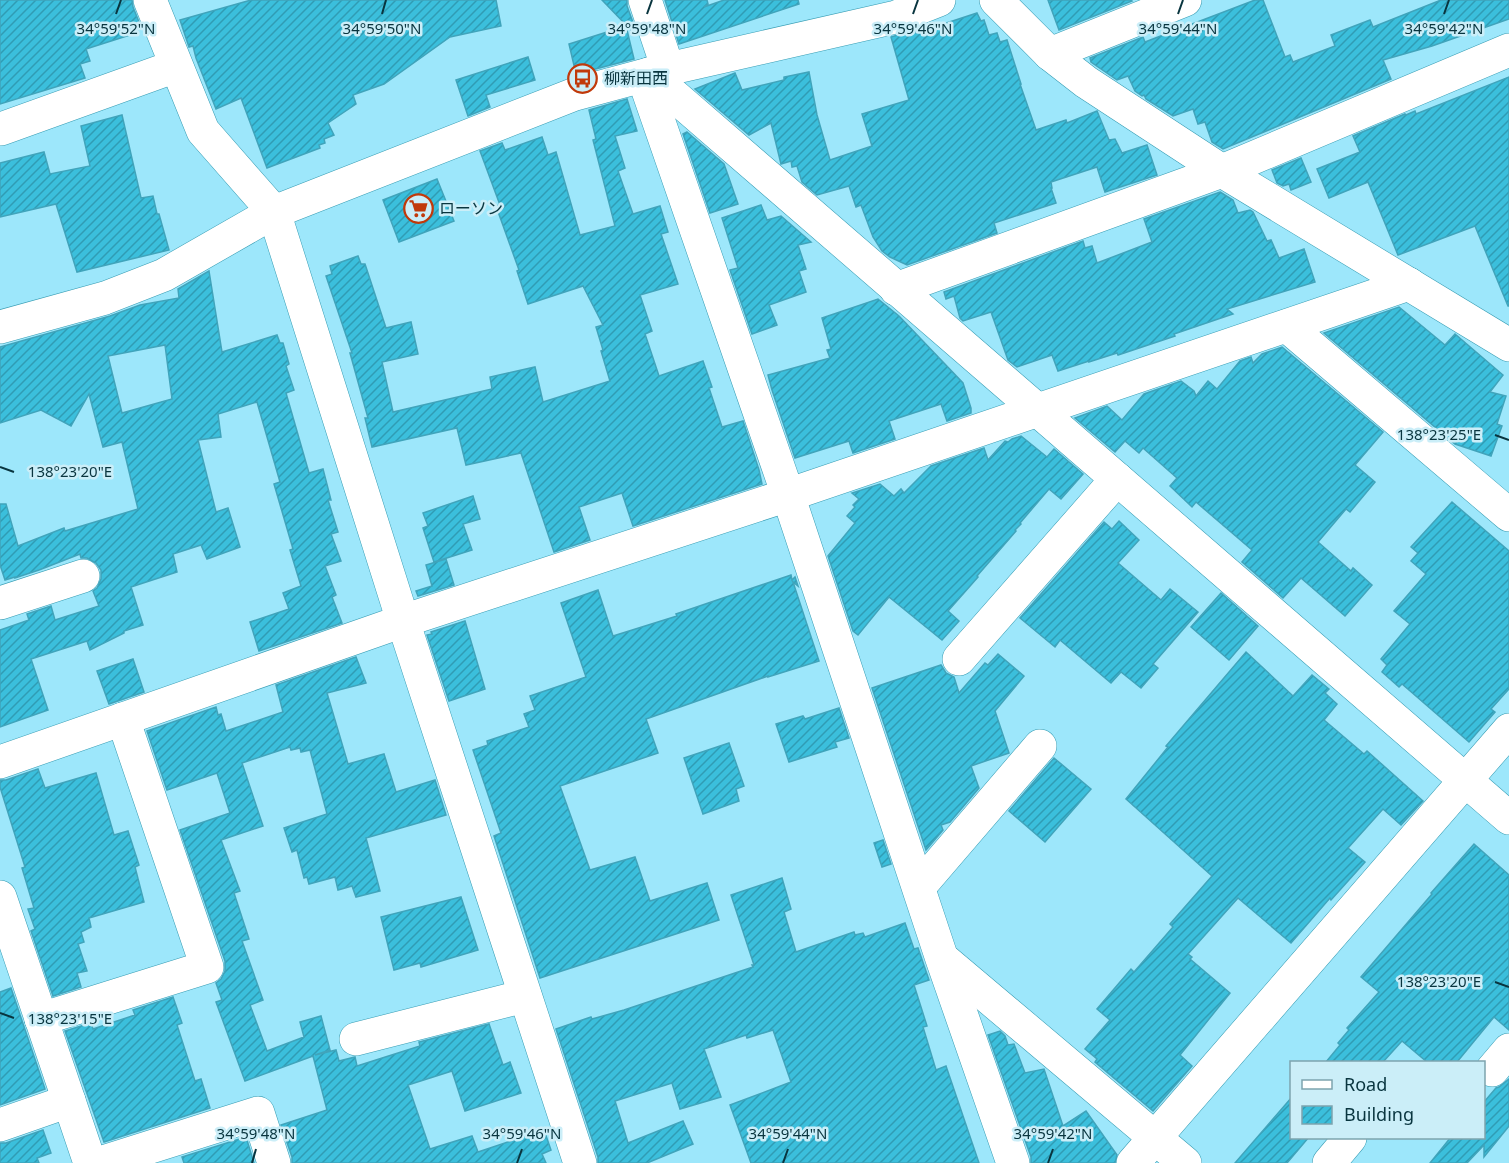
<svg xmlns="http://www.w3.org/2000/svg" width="1509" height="1163" viewBox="0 0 1509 1163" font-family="'Noto Sans','Noto Sans JP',sans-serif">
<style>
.building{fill:url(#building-hatch);stroke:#40a4bb;stroke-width:1.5;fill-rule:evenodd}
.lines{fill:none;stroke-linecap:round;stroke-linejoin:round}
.minor-casing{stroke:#369cb3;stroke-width:34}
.tertiary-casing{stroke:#369cb3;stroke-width:34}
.minor{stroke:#fff;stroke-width:33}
.tertiary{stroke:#fff;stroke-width:33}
.ticks{fill:none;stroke:#09353f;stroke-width:2}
.labels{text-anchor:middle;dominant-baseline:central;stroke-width:5;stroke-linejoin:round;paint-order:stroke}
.poi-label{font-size:16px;fill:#09353f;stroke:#cbeef8;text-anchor:start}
.ticks-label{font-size:15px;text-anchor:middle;fill:#09353f;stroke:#cbeef8;stroke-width:5;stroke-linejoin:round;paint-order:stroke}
</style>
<defs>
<pattern id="building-hatch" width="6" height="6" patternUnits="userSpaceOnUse" patternTransform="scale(1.5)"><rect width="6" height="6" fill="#3bbfdc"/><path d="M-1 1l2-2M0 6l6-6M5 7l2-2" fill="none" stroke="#309cb4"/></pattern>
</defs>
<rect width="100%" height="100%" fill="#9de7fb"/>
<g class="building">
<path d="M0 0H132L133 7 139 22 134 24 136 29 129 31 130 35 86 49 90 61 80 64 85 78 0 104Z"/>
<path d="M251 0H496L501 26 450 37 384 84 353 95 356 104 328 123 334 135 324 139 325 143 319 145 320 148 267 168 241 98 216 109 196 58 193 46 189 47 180 20Z"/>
<path d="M602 0H627V6L635 28 631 30Z"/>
<path d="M665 0H707L708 4 704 7 724 0H798L799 4 679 44Z"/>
<path d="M1048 0H1131L1132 1 1059 30Z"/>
<path d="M1255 0H1263L1285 57 1290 55 1293 62 1335 46 1331 35 1370 20 1373 27 1441 0H1509V19L1432 46 1383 60 1391 79 1223 149 1212 142 1205 122 1198 124 1193 109 1173 116 1146 99 1144 95 1142 96 1135 91 1128 76 1117 80 1091 62 1090 58 1143 37 1145 42Z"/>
<path d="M977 13 981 21 984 20 989 35 997 33 1000 42 1007 40 1021 84H1020L1036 130 1066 120 1067 123 1097 111 1109 140 1115 139 1122 153 1147 145 1157 175 1105 192 1097 167 1051 182 1052 188H1051L1056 203 994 223 997 233 907 265 890 257 882 251 873 237 861 205 856 207 849 186 817 195 802 182 797 166 792 167 791 161 781 164 771 123 749 135 695 89 735 73 742 90 784 80V77L809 72 817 115 830 160 872 146 862 114 909 100 891 37 915 30 916 33Z"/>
<path d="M626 26 634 59 576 74 569 44Z"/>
<path d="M528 57 535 80 486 95 490 107 468 116 456 80Z"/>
<path d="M1509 77V306H1508L1475 226 1398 255 1368 182 1329 198 1317 169 1360 152 1353 136 1405 114 1406 115 1415 111 1416 114Z"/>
<path d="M627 99 637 131 615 136 625 168 618 171 633 214 660 206 668 232 661 234 678 284 640 295 652 331 645 334 659 376 703 361 712 387 709 388 722 427 743 421 759 470 762 484 633 526 622 493 579 507 590 540 554 552 521 453 466 465 457 428 372 447 365 418H368L350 353H352L326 276 332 274 330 266 358 256 361 264H365L386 328 411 322 418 354 382 362 393 412 492 389 490 377 535 367 543 402 610 381 601 351 603 350 596 327 603 325 583 286 528 304 517 271 519 270 496 206 500 205 480 151 502 143 505 150 542 137 548 155 556 152 580 235 615 226 593 140 596 139 589 110Z"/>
<path d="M122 115 141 198 153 196 157 214H159L169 250 77 272 56 204 0 217V163L44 152 50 174 90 166 81 126Z"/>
<path d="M687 132 724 164 738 204 710 213 683 134Z"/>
<path d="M1301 158 1311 182 1291 190 1289 184 1283 186 1277 183 1272 170Z"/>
<path d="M437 179 454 221 399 242 383 200Z"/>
<path d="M1220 192 1233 200 1238 213 1250 210 1253 212 1267 241 1271 240 1279 258 1304 249 1315 282 1227 309 1233 314 1174 334 1175 336 1118 355 1117 353 1089 362V361L1058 371 1052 355 1017 367 1008 360 991 312 963 321 960 318 954 296 946 299 944 292 1083 241 1085 248 1092 246 1097 263 1152 242 1144 219Z"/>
<path d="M761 205 767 220 781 216 811 242 798 245 806 269 799 271 806 292 769 305 777 325 752 334 730 270 738 268 722 218Z"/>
<path d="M209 271 222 352 277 335 280 343H283L289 364 286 366 294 390 286 393 309 473 323 469 331 500H328L338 532 331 534 341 561 325 566 336 595 332 597 342 623 259 651 250 622 289 609 283 593 301 586 290 550 293 549 274 484 280 482 257 402 218 414 221 437 198 440 216 512 228 508 240 547 207 559 201 545 173 554 177 572 131 587 143 625 124 631V633L90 650 87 641 31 659 48 710 0 727V630L29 620 27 614 51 606 55 620 99 606 93 591 97 588 101 579V570L96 563 87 558H81L80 554 39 570 15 578V577L5 580 0 565V504H6L18 546 64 528 65 531 138 509 122 442 103 447 89 394 71 426 41 410 0 423V347L110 316 140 305 179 298 178 289ZM165 345 172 399 122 413 108 356Z"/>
<path d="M878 299 899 316 963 383 971 408V413L947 421 941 404 889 421 895 439 853 453 849 441 795 458 772 390 768 375 830 358 827 350 831 349 822 318Z"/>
<path d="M1399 307 1445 345 1455 334 1503 375 1490 392 1506 396 1497 424 1502 426 1491 456 1455 444 1324 333Z"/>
<path d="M1282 347 1383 432 1355 465 1375 482 1350 512 1346 509 1318 542 1351 571 1353 568 1372 585 1345 616 1301 578 1283 598 1242 562 1252 550 1196 502 1192 507 1170 486 1177 478 1143 448 1139 453 1125 441 1115 452 1075 418 1107 406 1122 420 1144 394 1181 381 1194 391 1196 396 1208 381 1217 389 1240 361 1251 357 1253 363 1262 354Z"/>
<path d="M1021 436 1047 457 1054 449 1083 474 1061 499 1049 489 1020 523 1021 524 1015 530 1016 531 977 576 978 577 948 611 959 621 942 640 889 597 858 635 853 631 828 556 855 523 847 516 855 507 853 505 859 499 852 493 880 484 894 496 901 489 904 493 931 466 984 448 988 460 1005 441 1008 442 1012 439Z"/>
<path d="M473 496 480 519 463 524 472 550 434 562 423 528 428 526 423 513Z"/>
<path d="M1452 502 1509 551V689L1491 709 1495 712 1469 742 1402 684 1399 687 1382 672 1387 665 1381 659 1410 624 1394 611 1426 574 1411 561 1418 553 1411 547Z"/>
<path d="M1119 521 1139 540 1118 563 1161 600 1170 589 1198 612 1153 664 1158 668 1141 688 1121 672 1111 683 1060 640 1055 647 1020 618 1104 522 1112 529Z"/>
<path d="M446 559 454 585 418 596 416 591 432 586 426 565Z"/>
<path d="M791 575 792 580 795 577 798 586 793 582 819 661 768 677V676L646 719 658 753 560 786 590 870 635 857 650 901 707 883 719 920 540 978 494 836 501 833 473 750 488 745 487 741 529 727 524 714 535 710 530 696 586 677 561 603 598 590 613 636 677 616 676 614Z"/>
<path d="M1221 593 1258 626 1229 660 1191 627Z"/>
<path d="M465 621 485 689 449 701 427 635 432 634 431 632Z"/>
<path d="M1246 652 1293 696 1312 675 1329 689 1325 693 1337 704 1324 720 1364 754 1367 751 1423 801 1401 825 1383 809 1348 848 1365 862 1331 900 1330 898 1291 943 1238 898 1188 954 1192 957 1190 959 1230 993 1180 1055 1192 1066 1153 1111 1095 1062 1097 1059 1085 1049 1110 1020 1097 1009 1131 969 1134 972 1173 927 1170 924 1212 876 1126 799 1168 747 1166 746Z"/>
<path d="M998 654 1024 676 995 711 1009 753 971 766 979 788 950 822 941 825 943 830 926 850 872 688 941 665 946 673 954 677 959 693 985 663 988 665Z"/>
<path d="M356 657 366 683 327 693 348 764 384 754 396 792 435 780 446 815 366 838 380 891 356 897 352 886 338 890 335 877 309 884 307 877 304 878 297 850 292 852 284 828 327 814 310 750 301 752 300 748 291 750 290 747 242 763 263 826 221 840 240 891 234 893 249 939 242 941 263 1000 250 1005 267 1051 304 1037 300 1022 321 1016 330 1050 315 1055 336 1050 339 1061 355 1057 357 1066 420 1046 419 1042 489 1024 503 1065 510 1062 521 1093 465 1111 452 1071 408 1085 430 1149 472 1136 478 1152 544 1130 551 1150 542 1154 546 1163H292V1157L281 1125 327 1110 313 1056 245 1081 216 1002 222 1000 216 983 221 979 225 971V961L180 830 230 813 217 773 167 790 147 731 216 707 218 715 221 714 226 731 283 712 276 685Z"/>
<path d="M133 659 144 692 109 704 97 671Z"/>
<path d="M839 708 849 738 835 742 837 747 789 762 776 724 803 716 805 719Z"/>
<path d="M729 743 744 786 736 789 739 801 703 814 684 758Z"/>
<path d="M1054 758 1091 789 1045 842 1009 811Z"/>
<path d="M38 769 45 788 96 773 114 835 128 831 139 865 135 867 144 902 89 918 91 927 81 932 84 942 78 944 87 971 77 973 81 987 53 996 31 931 35 929 28 909 34 908 22 868 25 867 0 787V780H6Z"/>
<path d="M883 840 891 864 882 867 874 843Z"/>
<path d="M1474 844 1509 875V1030L1494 1017 1457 1062H1427L1402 1041 1383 1062H1326L1340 1045 1338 1043 1349 1030 1347 1028 1379 992 1361 977 1432 894 1431 893Z"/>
<path d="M782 878 791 909 784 912 796 952 854 932 855 935 863 933 865 937 905 923 914 949 918 948 929 980 914 985 927 1026 923 1027 936 1070 946 1066 979 1163H751L730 1105 791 1082 773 1030 747 1038 746 1035 704 1049 721 1097 680 1109 672 1083 615 1101 628 1143 683 1121 693 1144 647 1163H598V1157L556 1029 591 1017 592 1019 624 1010 753 967 752 965H754L731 895Z"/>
<path d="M461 897 478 950 421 967 420 963 394 970 381 917Z"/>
<path d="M11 988 45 1089 0 1105V992Z"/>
<path d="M173 997 182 1023 177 1025 195 1081 201 1079 210 1108 104 1142 65 1031 91 1023 93 1029 135 1015 133 1010Z"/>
<path d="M1000 1031 1005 1036 1008 1045 1014 1044 1025 1073 1044 1069 1063 1126 1086 1111 1117 1155 1115 1163H1031V1157L988 1035Z"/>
<path d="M1509 1079V1126L1484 1157V1145L1467 1163H1430L1451 1137H1484V1102L1496 1088 1499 1087Z"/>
<path d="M1292 1097V1137H1309L1287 1163H1235Z"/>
<path d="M43 1130 51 1153 37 1158 39 1163H0V1143H6Z"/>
<path d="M246 1137 254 1163H184L182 1157Z"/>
</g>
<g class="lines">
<defs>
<g id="minor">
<path d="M645 0 668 69"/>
<path d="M996 0 1050 54 1086 82 1222 171 1509 345"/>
<path d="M1050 54 1185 0"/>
<path d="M649 74 1509 818"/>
<path d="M643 76 788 495 942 959 1013 1163"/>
<path d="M1 129 176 66"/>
<path d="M896 289 1222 171 1509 50"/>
<path d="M1287 326 1509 515"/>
<path d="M0 327 105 298 164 275 274 212 575 94 668 69 896 17 939 0"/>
<path d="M0 603 83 576"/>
<path d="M959 659 1117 479"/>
<path d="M0 762 403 621 788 495 1409 284"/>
<path d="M919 887 1040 746"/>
<path d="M0 897 90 1163"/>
<path d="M943 959 1185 1163"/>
<path d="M41 1019 207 967 123 719"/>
<path d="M356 1039 525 996"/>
<path d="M1492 1070 1509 1050"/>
<path d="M0 1125 69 1101"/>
<path d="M100 1163 258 1113 274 1163"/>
<path d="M1133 1163 1509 730"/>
<path d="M1329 1163 1350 1138"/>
</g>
<path id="tertiary" d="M150 0 203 131 274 212 403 621 580 1163"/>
</defs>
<use href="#minor" class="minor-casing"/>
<use href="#tertiary" class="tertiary-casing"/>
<use href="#minor" class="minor"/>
<use href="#tertiary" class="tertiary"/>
</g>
<path class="ticks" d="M116 14 121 0M382 14 386 0M647 14 652 0M913 14 918 0M1178 14 1183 0M1444 14 1449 0M1495 435 1509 440M0 467 14 472M1495 982 1509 987M0 1013 14 1018M252 1163 256 1149M517 1163 522 1149M783 1163 788 1149M1048 1163 1053 1149"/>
<defs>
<symbol id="bus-ring" viewBox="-11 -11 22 22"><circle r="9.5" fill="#cbeef8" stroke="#c1390a" stroke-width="1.5"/><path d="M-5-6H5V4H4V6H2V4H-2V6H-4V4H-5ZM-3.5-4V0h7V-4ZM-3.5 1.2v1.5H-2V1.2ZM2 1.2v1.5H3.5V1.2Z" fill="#c1390a"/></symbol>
<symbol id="supermarket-ring" viewBox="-11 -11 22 22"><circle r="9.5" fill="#cbeef8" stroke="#c1390a" stroke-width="1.5"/><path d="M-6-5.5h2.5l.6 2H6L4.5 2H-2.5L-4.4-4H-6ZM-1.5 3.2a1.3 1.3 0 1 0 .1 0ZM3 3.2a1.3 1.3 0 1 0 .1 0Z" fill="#c1390a"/></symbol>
</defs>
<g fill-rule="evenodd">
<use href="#bus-ring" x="566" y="62" width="33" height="33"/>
<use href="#supermarket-ring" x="402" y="192" width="33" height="33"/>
</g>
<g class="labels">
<g class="poi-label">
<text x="604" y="78">柳新田西</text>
<text x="439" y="208">ローソン</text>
</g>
</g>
<g class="ticks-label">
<text x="116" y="34">34°59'52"N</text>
<text x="382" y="34">34°59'50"N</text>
<text x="647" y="34">34°59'48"N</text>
<text x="913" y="34">34°59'46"N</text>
<text x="1178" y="34">34°59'44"N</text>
<text x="1444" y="34">34°59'42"N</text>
<text x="1439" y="440">138°23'25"E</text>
<text x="70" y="477">138°23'20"E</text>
<text x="1439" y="987">138°23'20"E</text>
<text x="70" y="1024">138°23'15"E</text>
<text x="256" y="1139">34°59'48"N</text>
<text x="522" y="1139">34°59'46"N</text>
<text x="788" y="1139">34°59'44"N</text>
<text x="1053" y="1139">34°59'42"N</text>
</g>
<rect x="1290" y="1061" width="195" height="78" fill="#cbeef8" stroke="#7da4ae" stroke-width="1.5"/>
<rect x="1302" y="1080" width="30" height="9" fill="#ffffff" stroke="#7da4ae" stroke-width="1.5"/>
<text x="1344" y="1091" font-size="18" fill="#09353f">Road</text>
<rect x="1302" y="1106" width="30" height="18" fill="url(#building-hatch)" stroke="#7da4ae" stroke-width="1.5"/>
<text x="1344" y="1121" font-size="18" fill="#09353f">Building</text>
</svg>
